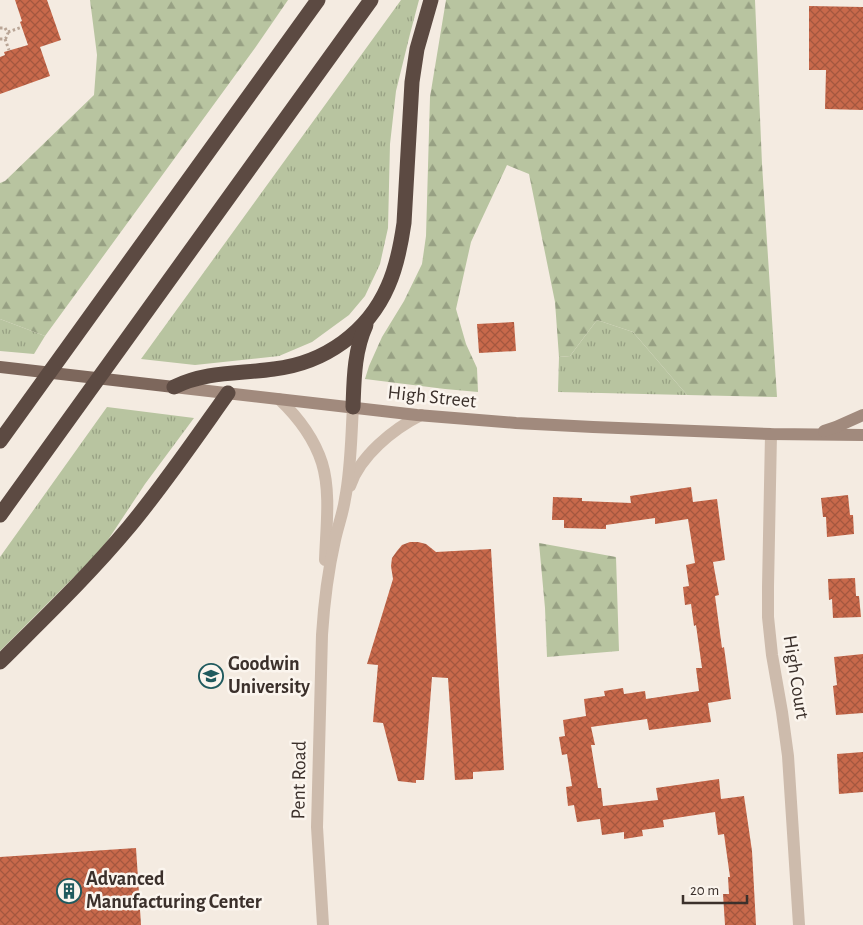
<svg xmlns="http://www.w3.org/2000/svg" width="863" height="925" viewBox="0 0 863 925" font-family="'Alegreya Sans',sans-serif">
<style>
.grass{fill:url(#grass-tufts)}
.forest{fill:url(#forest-firs)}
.building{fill:url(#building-cross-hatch)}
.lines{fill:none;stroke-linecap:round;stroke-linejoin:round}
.path{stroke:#b9a596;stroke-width:3;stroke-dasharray:2.5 2.5;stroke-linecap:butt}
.street{stroke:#cdbbac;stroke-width:12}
.secondary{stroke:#a18a7d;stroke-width:12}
.primary{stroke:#7d675c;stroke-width:12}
.highway{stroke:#5c4a42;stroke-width:15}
.labels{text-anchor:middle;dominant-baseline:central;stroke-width:5;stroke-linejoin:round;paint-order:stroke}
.street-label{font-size:20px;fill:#3b302b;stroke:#fbf5ee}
.poi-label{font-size:20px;font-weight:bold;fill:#3b302b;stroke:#fbf5ee;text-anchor:start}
</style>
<defs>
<pattern id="grass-tufts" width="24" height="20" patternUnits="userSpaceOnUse" patternTransform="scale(1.25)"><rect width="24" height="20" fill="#b8c4a0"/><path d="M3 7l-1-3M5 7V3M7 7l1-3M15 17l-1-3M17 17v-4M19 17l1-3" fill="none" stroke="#97a083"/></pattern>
<pattern id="forest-firs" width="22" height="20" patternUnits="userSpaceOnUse" patternTransform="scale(1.25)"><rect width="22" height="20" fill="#b8c4a0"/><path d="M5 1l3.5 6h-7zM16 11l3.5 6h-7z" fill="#97a083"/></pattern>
<pattern id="building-cross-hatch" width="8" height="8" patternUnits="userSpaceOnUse" patternTransform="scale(1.25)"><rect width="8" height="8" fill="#c8694b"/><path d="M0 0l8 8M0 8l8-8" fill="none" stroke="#a4573f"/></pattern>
</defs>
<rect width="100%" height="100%" fill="#f4ebe1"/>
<g class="grass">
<path d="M401 0H419L410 34 396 91 390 144 388 228 380 264 365 296 349 315 312 342 279 356 195 365 141 359Z"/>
<path d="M0 319 45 336 34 354 0 351Z"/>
<path d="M597 320 633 332 687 395 558 392 559 357 570 356Z"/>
<path d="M107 407 194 418 145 484 102 549 0 651V557Z"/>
</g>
<g class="forest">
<path d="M90 0H288L255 48 45 336 0 319V183L5 181 94 95 97 55Z"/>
<path d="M446 0H755L762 164 777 397 687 395 633 332 597 320 570 356 559 357 555 302 529 174 507 165 471 242 456 309 466 344 477 368 478 392 445 389 365 379 369 366 382 337 404 301 422 264 426 236 430 97Z"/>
<path d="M539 543 616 557 619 651 547 657 545 608Z"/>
</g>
<g class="building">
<path d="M15 0H47L61 40 40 47 50 76 0 94V57L5 55 4 52 28 45 20 22 22 21Z"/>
<path d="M809 6 863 7V110L825 109 826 70H809Z"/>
<path d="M514 322 516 351 479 353 477 324Z"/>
<path d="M691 487 693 502 717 499 725 560 713 562 719 595 715 596 722 648 724 647 731 699 708 703 711 722 649 730 647 719 591 727 595 745H591L598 788H601L603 806 658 800 656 788 719 779 721 799 744 796 752 851 756 925H725L723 894H729L728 877H730L724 834 718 835 715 812 663 820 664 827 642 830 643 836 624 839V832L602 835 600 819 577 822 574 805 568 806 566 787 572 786 567 754 562 755 559 737 565 736 563 720 586 716 584 699 605 696 604 691 623 688 624 694 645 691 646 699 699 691 696 668H702L696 625 694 626 691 604 685 605 683 587 689 586 686 565 695 563 688 519 655 524V518L606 525V529L564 528V520H552L553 497 582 498V501L631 503 630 496Z"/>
<path d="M848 495 850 515H853L854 534 827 537 826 517H823L821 498Z"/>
<path d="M410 542H418L426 544 436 552 491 549 504 770 473 772V779L455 780 448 678 432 677 424 780H416V783L398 781 383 723 373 722 378 665 367 664 393 579 391 566 392 558 397 551 402 545Z"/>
<path d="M855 578 856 596H859L861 617 833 618 832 599 829 600 828 579Z"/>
<path d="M863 654V713L836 715 833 686 837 685 834 657Z"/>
<path d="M863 752V792L839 794 837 754Z"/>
<path d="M136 848 141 925H0V857Z"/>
</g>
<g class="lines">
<g class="path">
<path d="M0 28H5L8 33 6 38 3 39H0"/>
<path d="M8 32 22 27"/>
<path d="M5 39 9 50"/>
</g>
<g class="street">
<path d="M279 399C298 417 314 438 322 463 331 492 326 529 325 560"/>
<path d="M771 434 768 587V617L772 655 782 712 788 756 799 925"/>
<path d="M350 486C360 456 393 429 421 415"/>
<path d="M323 925 317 827 322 635C324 603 328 571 335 540 338 526 343 513 345 499 351 469 351 438 353 407"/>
</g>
<g class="secondary">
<path d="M174 387 417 415 516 423 593 427 771 434 863 435"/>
<path d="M824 431 836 427 863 415"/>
</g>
<path class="primary" d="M0 367 174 387"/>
<g class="highway">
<path d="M174 387C207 371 239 374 274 369 325 363 368 332 388 286 397 266 401 244 404 223L412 82 417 49 431 0"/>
<path d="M353 407C354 380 354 351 366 325"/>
<path d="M0 441 318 0"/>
<path d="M0 515 371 0"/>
<path d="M0 662C44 618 89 575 129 527 164 485 196 438 228 393"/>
</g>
</g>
<defs>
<symbol id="university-ring" viewBox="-11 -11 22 22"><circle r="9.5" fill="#fbf5ee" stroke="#1f5a5e" stroke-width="1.5"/><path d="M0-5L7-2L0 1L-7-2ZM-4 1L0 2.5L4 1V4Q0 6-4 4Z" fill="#1f5a5e"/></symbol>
<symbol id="building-ring" viewBox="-11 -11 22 22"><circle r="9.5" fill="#fbf5ee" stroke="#1f5a5e" stroke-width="1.5"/><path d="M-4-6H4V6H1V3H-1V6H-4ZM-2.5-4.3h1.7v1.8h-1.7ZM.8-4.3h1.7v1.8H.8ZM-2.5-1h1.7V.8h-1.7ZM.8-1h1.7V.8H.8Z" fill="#1f5a5e"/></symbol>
</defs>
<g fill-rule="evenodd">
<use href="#university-ring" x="197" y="662" width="28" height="28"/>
<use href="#building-ring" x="55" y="877" width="28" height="28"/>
</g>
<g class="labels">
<g class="street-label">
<text transform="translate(432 397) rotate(6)">High Street</text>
<text transform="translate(796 677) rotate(81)">High Court</text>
<text transform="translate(299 780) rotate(-89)">Pent Road</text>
</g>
<g class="poi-label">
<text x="228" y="664">Goodwin<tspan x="228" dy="23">University</tspan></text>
<text x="86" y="879">Advanced<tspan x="86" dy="23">Manufacturing Center</tspan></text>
</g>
</g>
<path d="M683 895v8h64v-8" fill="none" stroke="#3b302b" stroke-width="2.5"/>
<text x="690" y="895" font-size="15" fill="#3b302b" stroke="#fbf5ee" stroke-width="4" paint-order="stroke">20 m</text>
</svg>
